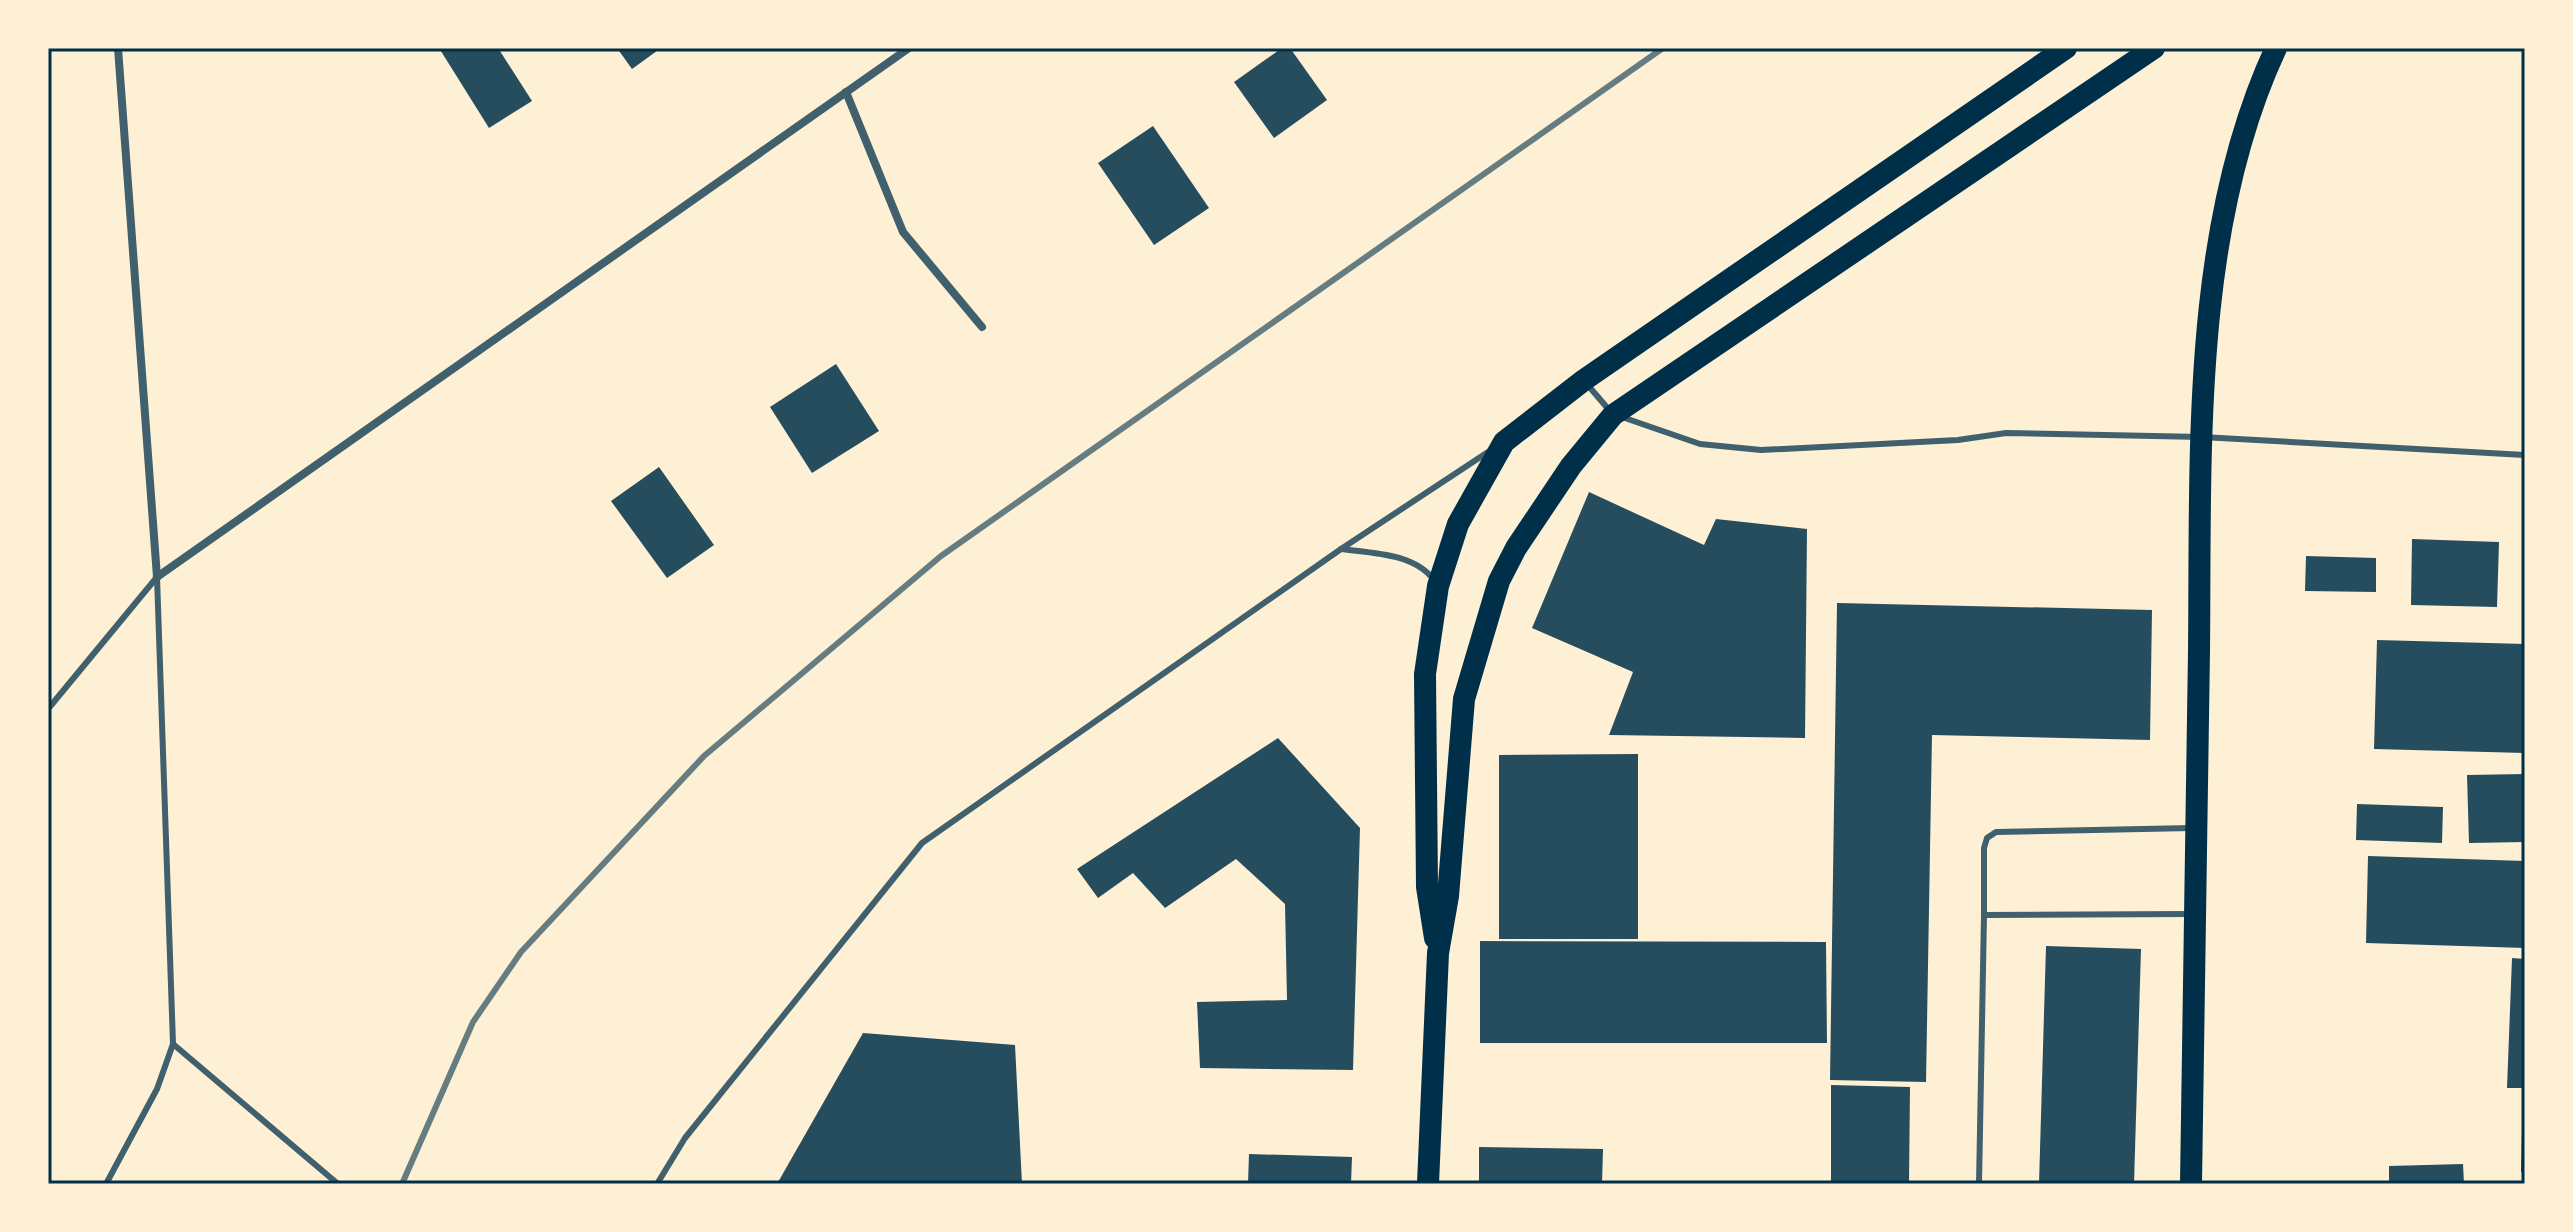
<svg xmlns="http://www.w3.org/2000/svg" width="2573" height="1232" viewBox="0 0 2573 1232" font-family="'Sofia Sans Condensed',sans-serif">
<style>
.building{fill:#264d5e}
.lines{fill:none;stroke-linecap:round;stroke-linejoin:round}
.service{stroke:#3f606c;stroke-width:6}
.minor{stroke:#3f606c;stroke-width:8}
.trunk{stroke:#003049;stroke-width:22}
.rail{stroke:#657d81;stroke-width:6}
.neatline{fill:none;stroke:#003049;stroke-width:3}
</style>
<rect width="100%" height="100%" fill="#fdf0d5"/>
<g class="building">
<path d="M439 48H498L532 101 489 128Z"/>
<path d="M617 48H661L632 69Z"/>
<path d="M1282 48H1290L1327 100 1274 138 1234 82Z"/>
<path d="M1153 126 1209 208 1154 245 1098 163Z"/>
<path d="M836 364 879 431 812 473 770 407Z"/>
<path d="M659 467 714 545 667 578 611 501Z"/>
<path d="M1589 492 1704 545 1716 519 1807 529 1805 738 1609 735 1633 672 1532 628Z"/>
<path d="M2412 539 2499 542 2497 607 2411 605Z"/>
<path d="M2306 556 2376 558V592L2305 591Z"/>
<path d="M1837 603 2152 610 2150 740 1932 735 1926 1082 1830 1080Z"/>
<path d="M2377 640 2525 644V753L2374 749Z"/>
<path d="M1278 738 1360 828 1353 1070 1200 1068 1197 1002 1287 1000 1285 904 1236 859 1165 908 1133 873 1098 898 1077 869Z"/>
<path d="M1638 754V939H1499V755Z"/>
<path d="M2525 774V842L2469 843 2467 775Z"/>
<path d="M2357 804 2443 807 2442 843 2356 840Z"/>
<path d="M2368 856 2525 861V948L2366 943Z"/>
<path d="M1480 941 1826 942 1827 1043H1480Z"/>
<path d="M2046 946 2141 949 2134 1184H2039Z"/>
<path d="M2512 958 2525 959V1088H2507Z"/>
<path d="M863 1033 1015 1045 1022 1184H777Z"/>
<path d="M1831 1085 1910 1087 1909 1184H1831Z"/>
<path d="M2522 1129H2525V1172H2521Z"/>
<path d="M1479 1147 1603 1149 1602 1184H1479Z"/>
<path d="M1249 1154 1352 1157 1351 1184H1248Z"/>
<path d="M2463 1164 2464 1184H2389V1166Z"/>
</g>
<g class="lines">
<g class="service">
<path d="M1586 383 1610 411"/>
<path d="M1619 416 1700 444 1761 450 1958 440 2006 433 2202 437 2525 455"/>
<path d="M1341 549C1371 553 1414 553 1434 580"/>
<path d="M48 709 157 577"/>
<path d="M1984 915V848L1987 838 1996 832 2192 828"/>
<path d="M173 1044 338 1184"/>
<path d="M106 1184 157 1089 173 1044 157 577"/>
<path d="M657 1184 685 1138 922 843 1341 549 1488 452"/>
<path d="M1979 1184 1984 915 2191 914"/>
</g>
<g class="minor">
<path d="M118 48 157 577"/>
<path d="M846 92 903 232 982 327"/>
<path d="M157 577 909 48"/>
</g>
<g class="trunk">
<path d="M1435 938 1427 887 1425 674 1438 586 1458 524 1504 442 1584 380 2066 48"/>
<path d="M1428 1184 1438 953 1448 896 1464 699 1499 581 1516 548 1571 466 1613 415 2154 48"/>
<path d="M2191 1184C2194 1006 2196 828 2199 651 2201 454 2191 230 2276 48"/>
</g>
<path class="rail" d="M402 1184 473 1022 521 952 704 756 941 556 1663 48"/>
</g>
<rect width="2573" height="1232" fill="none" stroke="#fdf0d5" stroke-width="100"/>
<rect x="50" y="50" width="2473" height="1132" class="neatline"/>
</svg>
